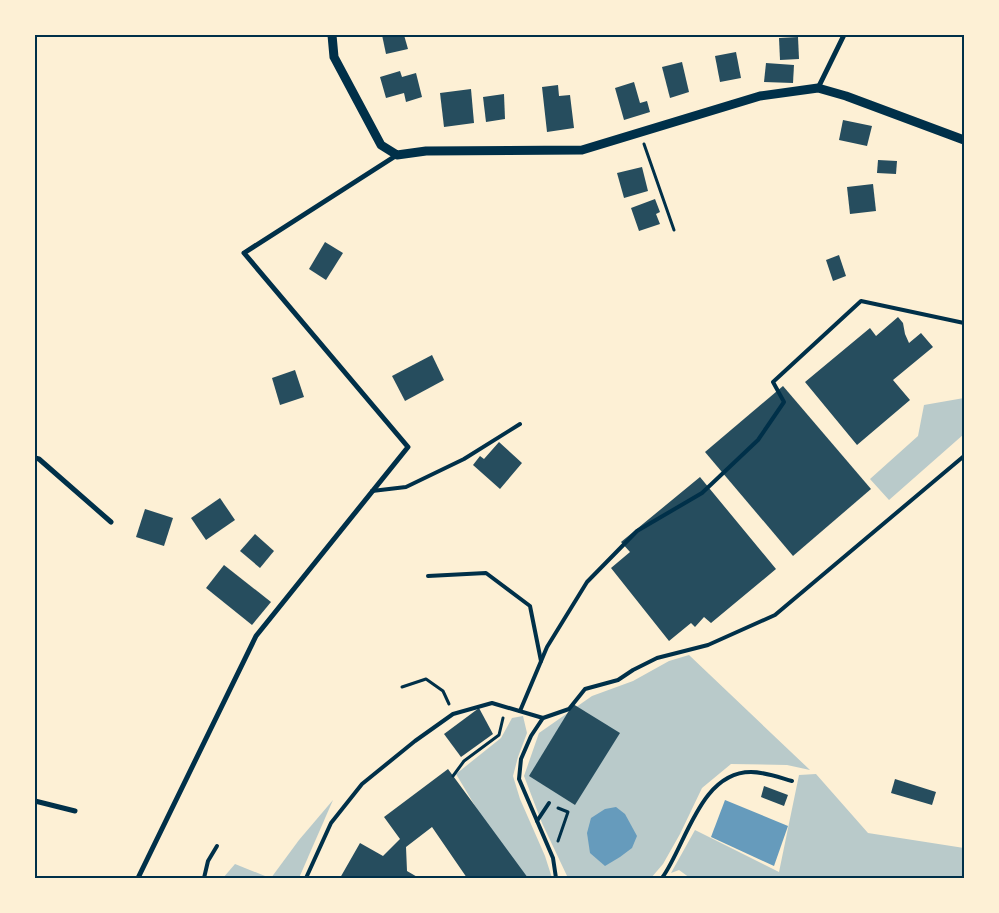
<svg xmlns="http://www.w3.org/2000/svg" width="999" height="913" viewBox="0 0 999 913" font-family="Signika,sans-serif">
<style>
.green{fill:#b9caca}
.water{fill:#669bbc}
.building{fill:#264d5e}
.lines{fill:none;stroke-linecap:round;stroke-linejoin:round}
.path{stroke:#003049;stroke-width:3}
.service{stroke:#003049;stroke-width:4}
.minor{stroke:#003049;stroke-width:5}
.tertiary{stroke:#003049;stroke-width:9}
.neatline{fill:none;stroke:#003049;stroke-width:2}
</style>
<rect width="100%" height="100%" fill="#fdf0d5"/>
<g class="green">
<path d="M964 398V434L889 500 870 479 918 436 924 405Z"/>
<path d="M689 655 810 770 787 765 731 764 702 788 680 834 663 864 651 878H568L542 823 524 776 539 733 592 696 633 681 669 661Z"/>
<path d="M523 716 527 733 518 757 513 776 520 799 545 856 552 878H518L456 774 501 738 512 718Z"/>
<path d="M816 774 868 833 964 848V878H690L679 870 671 873 695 830 779 872 799 775Z"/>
<path d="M333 800 299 878H271L299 840Z"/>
<path d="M235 864 270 878H223Z"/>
</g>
<g class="water">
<path d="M725 800 788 826 774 866 711 837Z"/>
<path d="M616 807 625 814 637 836 632 848 620 857 605 866 590 853 587 833 591 818 605 809Z"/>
</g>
<g class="building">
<path d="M382 35H404L408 49 386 54Z"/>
<path d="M798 37 799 59 780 60 779 38Z"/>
<path d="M736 52 741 78 720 82 715 56Z"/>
<path d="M682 62 689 92 670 98 662 67Z"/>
<path d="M766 63 794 65 793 83 764 82Z"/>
<path d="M400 71 402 77 416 73 422 97 406 102 404 93 386 98 380 77Z"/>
<path d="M634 82 640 103 647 101 650 112 624 120 615 88Z"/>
<path d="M558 85 559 96 570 95 574 128 547 132 542 87Z"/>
<path d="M471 89 474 123 444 127 440 93Z"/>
<path d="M504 94 505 119 486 122 483 97Z"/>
<path d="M843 120 872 126 867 146 839 140Z"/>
<path d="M878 160 897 161 896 174 877 173Z"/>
<path d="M642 167 648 191 624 198 617 173Z"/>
<path d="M873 184 876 211 850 214 847 187Z"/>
<path d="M655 199 660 212 656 214 660 224 639 231 631 208Z"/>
<path d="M325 242 343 253 326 280 309 269Z"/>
<path d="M839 255 846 276 833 281 826 260Z"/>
<path d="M898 317 903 323 905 334 909 343 921 333 933 347 893 380 910 400 857 445 805 382 870 328 876 336Z"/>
<path d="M432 355 444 380 405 401 392 376Z"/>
<path d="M295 370 304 397 280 405 272 378Z"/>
<path d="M783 386 871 489 793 556 705 452Z"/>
<path d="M499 442 522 463 500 489 473 465 480 456 484 459Z"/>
<path d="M700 477 776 569 711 623 704 617 695 627 691 623 669 641 611 568 630 552 621 542Z"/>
<path d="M220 498 235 520 206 540 191 518Z"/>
<path d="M145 509 173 518 164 546 136 537Z"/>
<path d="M255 534 274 551 260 568 240 551Z"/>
<path d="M224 565 271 602 252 625 206 588Z"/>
<path d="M573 704 620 733 575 805 529 776Z"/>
<path d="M479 708 493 734 461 757 444 734Z"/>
<path d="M448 769 528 878H467L432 827 406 847 407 871 419 878H340L360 843 383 856 400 839 384 817Z"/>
<path d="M895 779 936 792 932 805 891 793Z"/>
<path d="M764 786 788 795 784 806 761 797Z"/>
</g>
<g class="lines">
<g class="path">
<path d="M644 144 674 230"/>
<path d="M402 687 426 679 443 691 449 704"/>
<path d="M453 776 464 761 499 735 503 718"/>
<path d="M558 808 568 812 558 841"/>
</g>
<g class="service">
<path d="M372 491 406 487 464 459 520 424"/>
<path d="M428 576 486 573 530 606 541 661"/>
<path d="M520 711 547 647 587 582 637 531 702 493 758 440 784 402 773 382 861 301 964 323"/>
<path d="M537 821 549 803"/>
<path d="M204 878 208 861 217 846"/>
<path d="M306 878 331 823 362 784 415 741 453 714 492 703 543 718"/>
<path d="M556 878 553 858 519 779 521 759 531 736 543 718 569 709 585 689 618 680 633 670 657 658 708 645 775 615 964 456"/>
<path d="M662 878C686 845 700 772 751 772 765 772 778 777 792 781"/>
</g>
<g class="minor">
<path d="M818 88 844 35"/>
<path d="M35 458 39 459 111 522"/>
<path d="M35 801 75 811"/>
<path d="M138 878 256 636 408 447 244 253 397 155"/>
</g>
<path class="tertiary" d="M332 35 334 57 381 145 397 155 426 151 582 150 760 96 818 88 846 96 964 140"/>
</g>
<rect width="999" height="913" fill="none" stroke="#fdf0d5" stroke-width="72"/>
<rect x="36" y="36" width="927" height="841" class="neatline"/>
</svg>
